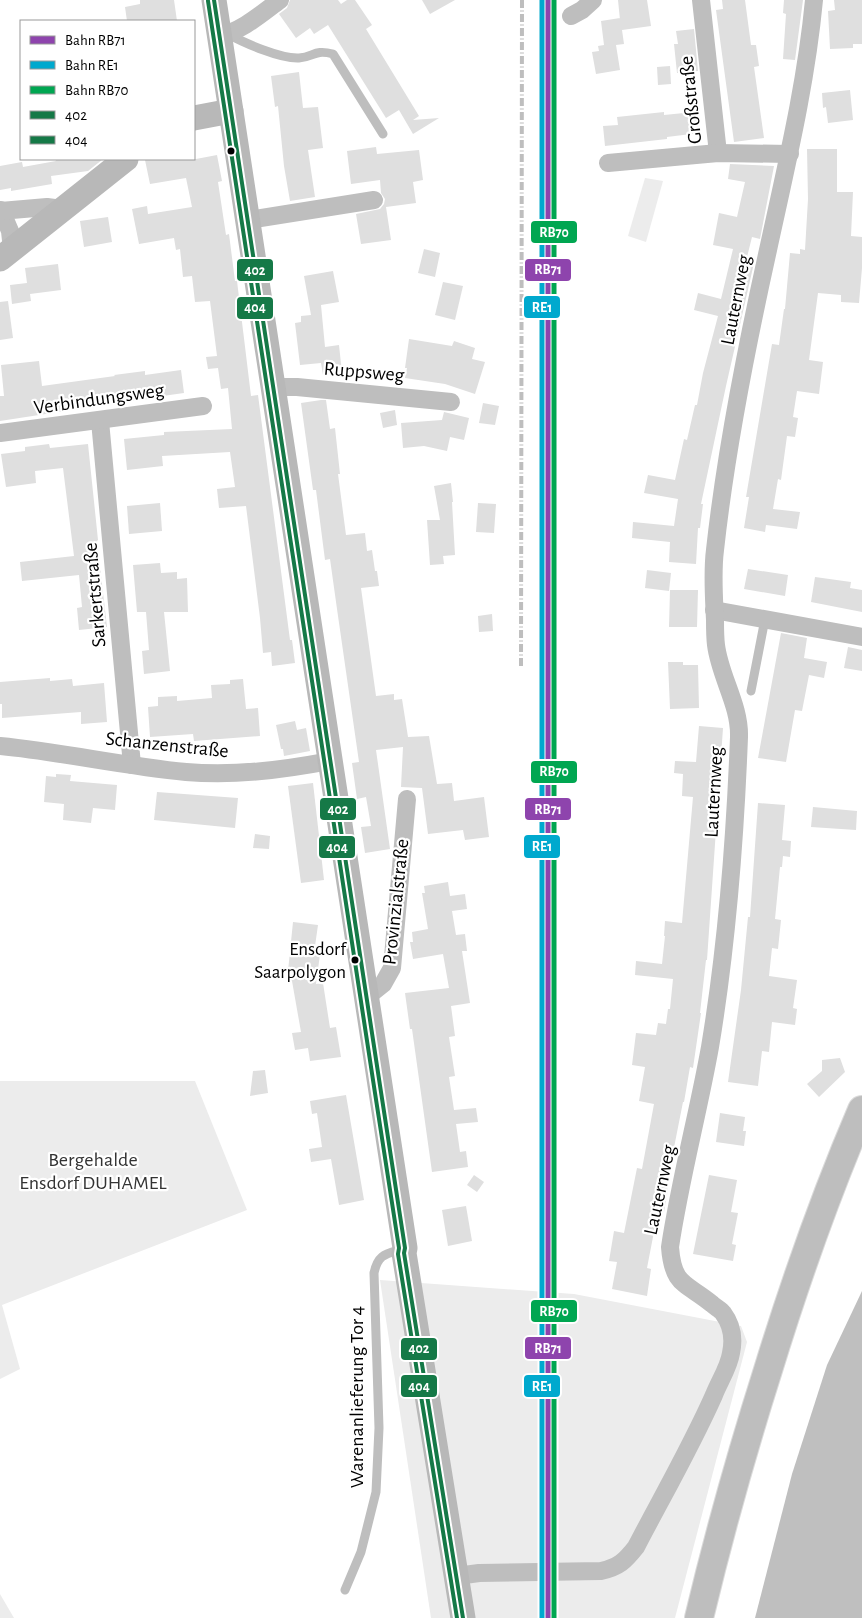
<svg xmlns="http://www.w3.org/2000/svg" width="862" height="1618" viewBox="0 0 862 1618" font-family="'Alegreya Sans',sans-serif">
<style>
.green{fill:#ececec}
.water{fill:#bfbfbf}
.building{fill:#dfdfdf}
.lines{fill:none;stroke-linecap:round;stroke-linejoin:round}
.primary-casing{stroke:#dbdbdb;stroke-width:30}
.lane{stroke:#bebebe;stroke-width:9}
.street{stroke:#bebebe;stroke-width:18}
.secondary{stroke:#b8b8b8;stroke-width:25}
.primary{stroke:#bebebe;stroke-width:28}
.rail{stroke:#bebebe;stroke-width:4;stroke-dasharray:8 2.5 1 2.5;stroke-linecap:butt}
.bus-1-casing{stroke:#fff;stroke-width:8}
.bus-2-casing{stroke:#fff;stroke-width:8}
.bus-1{stroke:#157947;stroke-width:4}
.bus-2{stroke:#157947;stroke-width:4}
.rail-1-casing{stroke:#fff;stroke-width:9}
.rail-2-casing{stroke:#fff;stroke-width:9}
.rail-3-casing{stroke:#fff;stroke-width:9}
.rail-1{stroke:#8e44ad;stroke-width:5}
.rail-2{stroke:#00a9ce;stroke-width:5}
.rail-3{stroke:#00a651;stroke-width:5}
.bus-dot{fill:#000;stroke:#fff;stroke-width:2}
.labels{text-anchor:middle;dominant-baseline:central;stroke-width:4.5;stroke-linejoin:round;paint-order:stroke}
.bus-label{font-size:19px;fill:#000;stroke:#fff;text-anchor:end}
.street-label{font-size:20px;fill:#000;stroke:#fff}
.park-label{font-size:20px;fill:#333;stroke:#fff}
.line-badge{stroke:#fff;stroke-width:2}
.badge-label{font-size:14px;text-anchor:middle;font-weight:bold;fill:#fff}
</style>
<rect width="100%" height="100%" fill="#fff"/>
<g class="green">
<path d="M645 178 663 181 646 242 628 236Z"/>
<path d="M0 1081H195L247 1210 2 1305 20 1369 0 1379Z"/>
<path d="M380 1280 574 1294 741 1326 747 1342 675 1618H431Z"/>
<path d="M0 1594 14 1618H0Z"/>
</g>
<path class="water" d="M862 1291V1618H755L792 1474 827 1365Z"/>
<g class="building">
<path d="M140 0H174L177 21H127L125 7 140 4Z"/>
<path d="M290 0H338L341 4 347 0H355L372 25 366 29 419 116 413 120 439 118 413 134 399 110 386 118 328 25 314 34 310 28 296 38 279 14 287 8Z"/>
<path d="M422 0H455L430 14Z"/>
<path d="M618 0H647L651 26 622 30 624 44 616 45 620 70 596 74 592 52 599 51 598 46 604 45 601 21 620 18V20Z"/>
<path d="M722 0H745L751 45H756L759 66 754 67 764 138 734 142 716 10 723 9Z"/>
<path d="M784 0H803L795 60 783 59 786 14 783 13Z"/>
<path d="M834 0H862V44H853V48L830 49 828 11 835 10Z"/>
<path d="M694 29 698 71 677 73 674 44H678L676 31Z"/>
<path d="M670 66 671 84 658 85 657 67Z"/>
<path d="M299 72 303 108 318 107 323 148 308 150 315 197 290 201 284 166 278 106 275 107 271 76Z"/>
<path d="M850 90 853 120 828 123 826 107 823 108 822 93Z"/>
<path d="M664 112V115L684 113 685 116 697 114 699 133 667 137V139L605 146 603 126 618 125 617 117Z"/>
<path d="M376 147 377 154 419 150 423 180 413 182 416 203 386 207 391 240 361 244 356 214 380 209 384 204 385 199 381 193 380 180 351 184 347 151Z"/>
<path d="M807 149H837V192H853L851 236 862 237V268L859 303 841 302V295L818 293 809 360 823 362 819 394 797 391 793 417 798 418 795 437 787 436 781 480 778 479 773 509 800 512 797 529 766 525 765 532 744 528 749 497H746L772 344 779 345 784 309H785L790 253 800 254V249L805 250 808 199Z"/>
<path d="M217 155 222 181 218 182 226 235 229 234 235 281H237L251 396 258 395 290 640H292L295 663 272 666 271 652 263 653 260 618 246 506 219 508 217 489 235 487 230 452 162 456 163 466 127 470 124 439 164 435V432L232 429 228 388 221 389 218 368 208 369 206 357 217 356 210 301 195 302 192 276 183 277 180 249 176 250 174 238 139 244 132 209 147 206 148 214 192 207 186 178 150 184 145 160 196 159Z"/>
<path d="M55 159H103L88 171 51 176 52 184 11 191V188L0 190V166L22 162 23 167 56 161Z"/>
<path d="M730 164 774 166 760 239 752 237 746 261 754 263 726 386 701 504H703L700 528H698L696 564 669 562 670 542 632 538 633 522 674 526 678 499 644 493 648 475 675 480 684 439 687 440 695 405H697L703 373 718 316 694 310 698 293 721 299 733 249 713 245 719 213 737 217 745 182 728 179Z"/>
<path d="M108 217 112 242 84 247 80 221Z"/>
<path d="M424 249 440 253 435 277 418 273Z"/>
<path d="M58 264 61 290 30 294 31 301 12 304 10 285 27 283 25 268Z"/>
<path d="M333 271 339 302 321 305 325 347 339 345 342 373 323 375 321 363 300 365 295 323 301 322V316L311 315 304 276Z"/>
<path d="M443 282 463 286 455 320 435 315Z"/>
<path d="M8 301 13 338 0 340V302Z"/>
<path d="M409 339 452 346 454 341 475 348 472 359 485 362 475 394 445 384 405 378 407 368H405Z"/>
<path d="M39 361 42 386 115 376 114 375 145 371V375L181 370 184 393 148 398V399L117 403V400L64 407 65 411 0 421V396H4L1 365Z"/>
<path d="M321 400H326L330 429 335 428 340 474H338L346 535 365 533 367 551 372 550 375 571H377L379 586 361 588 376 696 394 694V700L402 699 408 737 429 736 437 784 452 783 454 801 484 797 489 837 465 840 463 830 428 834 422 788 401 787 403 747 376 750 390 849 365 853 361 827 371 826 366 797 357 799 352 763 359 762 337 609 330 559 325 560 316 490H313L301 403Z"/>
<path d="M483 403 499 406 495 425 479 423Z"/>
<path d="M395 410 397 425 383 428 380 413Z"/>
<path d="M444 412 469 418 464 440 450 437 447 451 424 446 403 448 401 423 442 420Z"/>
<path d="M49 444 50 448 88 444 98 540 97 541 107 627 79 630 77 608 82 607 79 575 22 581 20 562 74 556 63 468 35 471 36 483 6 487 1 454 25 451V447Z"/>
<path d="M451 483 453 502H452L455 555 443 556 444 564 430 565 427 520H440L434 486Z"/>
<path d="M160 503 162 531 129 534 127 506Z"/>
<path d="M478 503 496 504 494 533 476 532Z"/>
<path d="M160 563 161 573 177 572V579L187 578 188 612H164L170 671 144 674 142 651 149 650 146 612H137L133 565Z"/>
<path d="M748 569 788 575 785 596 744 589Z"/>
<path d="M647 570 671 573 669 591 645 588Z"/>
<path d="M815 577 851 582 850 588 862 590V612L811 602Z"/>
<path d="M670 590H698L697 627H669Z"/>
<path d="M492 614 493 631 479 632 478 616Z"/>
<path d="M781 633 807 638 804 658 827 662 824 678 809 675 802 711 795 710 786 762 758 758Z"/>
<path d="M848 647 862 650V671L844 668Z"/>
<path d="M668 662H683V665H698L699 708 670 709Z"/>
<path d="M50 678V681L72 679 73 686 104 683 107 722 81 724V712L2 718V704H0V682Z"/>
<path d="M243 679 246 709 258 708 260 736 194 741 193 734 150 737 148 707 158 706V697L177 696V701L212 698 211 685 230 684V680Z"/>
<path d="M295 721 297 730 306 728 310 751 284 756 283 749H281L276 725Z"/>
<path d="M699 726 723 728 707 960H706L700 1013H701L693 1068 690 1067 684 1102H683L666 1188 668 1189 664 1212 658 1211 647 1268 651 1269 647 1296 612 1289 617 1262 609 1261 614 1231 624 1233 637 1168 642 1169 654 1104 639 1101 645 1067 632 1065 636 1033 656 1035 658 1023 666 1024 668 1009H670L673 979 635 975 636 961 662 964 665 936H664L665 921 682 923 693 797 682 796 683 774 674 773 675 761 696 762Z"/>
<path d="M56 774 71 775 70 781 117 785 115 810 93 808 91 823 63 820 64 804 44 802 46 776 56 777Z"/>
<path d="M313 783 324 880 301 883 288 786Z"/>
<path d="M157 792 238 798 235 828 154 820Z"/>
<path d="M758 803 785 805 782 840 791 841 790 857 783 856 782 867H780L775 919 781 920 778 949 772 948 769 976 797 980 793 1008 797 1009 795 1025 772 1022 769 1052 762 1051 758 1086 728 1082 741 990 748 917H750Z"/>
<path d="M813 807 857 811 856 830 811 827Z"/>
<path d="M255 834 270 836 269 849 253 848Z"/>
<path d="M448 882 450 896 465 894 467 909 452 911 456 935 465 934 467 951H462L470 1003 451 1006 455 1036 449 1037 455 1076 449 1077 454 1110 476 1108 478 1122 456 1124 460 1152 466 1151 468 1167 432 1172 412 1029H410L405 993 449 988 443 954 413 959 410 942H413L412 932 428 929 422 893H425L424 886Z"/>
<path d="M293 922 318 925 315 946 321 947 316 984 323 983 330 1028 336 1027 341 1057 310 1061 308 1048 295 1050 292 1033 301 1032 292 981H287Z"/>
<path d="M840 1058 845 1072 819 1097 807 1084 822 1071V1060Z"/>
<path d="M265 1070 268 1093 250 1096 253 1071Z"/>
<path d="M346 1095 364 1200 339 1205 331 1159 311 1162 309 1149 322 1147 317 1113 312 1114 310 1101Z"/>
<path d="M720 1113 745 1117 743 1131H746L744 1146 716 1142Z"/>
<path d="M474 1175 484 1182 477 1192 467 1185Z"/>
<path d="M709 1175 737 1180 731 1212 738 1213 732 1244 736 1245 733 1261 693 1254Z"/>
<path d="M466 1206 472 1241 448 1246 442 1210Z"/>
</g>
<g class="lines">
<defs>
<path id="primary" d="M699 1618C719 1534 742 1452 768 1370 795 1282 826 1194 862 1110"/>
</defs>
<use href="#primary" class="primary-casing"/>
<g class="lane">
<path d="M228 34C244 43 281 59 299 58 314 57 314 49 333 54L383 134"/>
<path d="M751 691 765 619"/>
<path d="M345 1590 361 1552 376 1492 379 1428 374 1273C378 1254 386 1254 402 1249"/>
</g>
<g class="street">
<path d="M701 0 718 153"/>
<path d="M571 16 582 10 593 0"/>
<path d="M219 36C242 31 261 14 280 0"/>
<path d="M608 163 718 153 790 154"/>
<path d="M1 210 10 231 12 250"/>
<path d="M0 211 47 207 62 209"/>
<path d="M248 220 374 200"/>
<path d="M273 387H297L451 402"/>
<path d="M100 421 132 765"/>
<path d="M0 433 203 406"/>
<path d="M714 610 862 637"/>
<path d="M0 746C62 752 123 766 186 772 235 776 282 770 330 761"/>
<path d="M368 996 383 984 392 968 407 799"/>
<path d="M457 1576 479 1573 601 1571C619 1567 625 1561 636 1547 662 1497 691 1447 714 1395 719 1382 729 1367 731 1353 734 1339 732 1325 723 1313 721 1310 715 1307 712 1304 685 1282 673 1286 670 1247 680 1180 698 1114 710 1047 727 945 735 841 739 737 740 705 720 677 716 645 715 637 715 628 715 620 714 597 712 573 715 550 726 449 746 349 768 250 786 167 806 85 814 0"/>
</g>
<g class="secondary">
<path d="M214 0C275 416 343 832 405 1248L404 1253 463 1618"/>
<path d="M194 118 231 111"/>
<path d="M0 259 126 159"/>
</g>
<use href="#primary" class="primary"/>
<path class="rail" d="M521 666 522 0"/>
<defs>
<path id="bus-1" d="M214 0 381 1092 405 1248 404 1253 463 1618"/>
<path id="bus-2" d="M208 1 375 1093 399 1248 398 1254 457 1618"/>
</defs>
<use href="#bus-1" class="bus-1-casing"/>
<use href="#bus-2" class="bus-2-casing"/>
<use href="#bus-1" class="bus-1"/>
<use href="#bus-2" class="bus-2"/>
<defs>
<path id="rail-1" d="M548 0V1618"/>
<path id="rail-2" d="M542 0V1618"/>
<path id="rail-3" d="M554 0V1618"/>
</defs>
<use href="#rail-1" class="rail-1-casing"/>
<use href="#rail-2" class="rail-2-casing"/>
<use href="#rail-3" class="rail-3-casing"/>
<use href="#rail-1" class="rail-1"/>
<use href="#rail-2" class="rail-2"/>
<use href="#rail-3" class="rail-3"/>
</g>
<g class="bus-dot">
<circle cx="231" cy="151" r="4.5"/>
<circle cx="355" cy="960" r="4.5"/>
</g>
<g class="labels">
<g class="bus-label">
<text x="346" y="949">Ensdorf<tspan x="346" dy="23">Saarpolygon</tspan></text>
</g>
<g class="street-label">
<text transform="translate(691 100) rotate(-96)">Großstraße</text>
<text transform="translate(736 300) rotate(-79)">Lauternweg</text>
<text transform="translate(364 372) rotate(5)">Ruppsweg</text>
<text transform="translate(99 399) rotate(-8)">Verbindungsweg</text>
<text transform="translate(95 595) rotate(-95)">Sarkertstraße</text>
<text transform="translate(167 745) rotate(6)">Schanzenstraße</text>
<text transform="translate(714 792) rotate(-87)">Lauternweg</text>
<text transform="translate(396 902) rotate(-84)">Provinzialstraße</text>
<text transform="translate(660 1190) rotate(-78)">Lauternweg</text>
<text transform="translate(357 1397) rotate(-90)">Warenanlieferung Tor 4</text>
</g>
<g class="park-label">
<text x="93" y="1160">Bergehalde<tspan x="93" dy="23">Ensdorf DUHAMEL</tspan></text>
</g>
</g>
<g class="line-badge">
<rect x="530" y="220" width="48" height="24" rx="5" fill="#00a651"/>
<rect x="524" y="258" width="48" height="24" rx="5" fill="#8e44ad"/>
<rect x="236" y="258" width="38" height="24" rx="5" fill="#157947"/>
<rect x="523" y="295" width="38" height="24" rx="5" fill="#00a9ce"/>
<rect x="236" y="296" width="38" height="24" rx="5" fill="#157947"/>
<rect x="530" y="760" width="48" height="24" rx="5" fill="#00a651"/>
<rect x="524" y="797" width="48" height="24" rx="5" fill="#8e44ad"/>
<rect x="319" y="797" width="38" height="24" rx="5" fill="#157947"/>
<rect x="523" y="834" width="38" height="25" rx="5" fill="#00a9ce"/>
<rect x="318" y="835" width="38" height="24" rx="5" fill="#157947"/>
<rect x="530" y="1299" width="48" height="24" rx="5" fill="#00a651"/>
<rect x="524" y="1336" width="48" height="24" rx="5" fill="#8e44ad"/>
<rect x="400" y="1337" width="38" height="24" rx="5" fill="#157947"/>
<rect x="400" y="1374" width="38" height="24" rx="5" fill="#157947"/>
<rect x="523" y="1374" width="38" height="24" rx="5" fill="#00a9ce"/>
</g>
<g class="badge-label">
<text x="554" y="237">RB70</text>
<text x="548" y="274">RB71</text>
<text x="255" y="275">402</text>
<text x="542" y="312">RE1</text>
<text x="255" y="312">404</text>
<text x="554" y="776">RB70</text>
<text x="548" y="814">RB71</text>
<text x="338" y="814">402</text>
<text x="542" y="851">RE1</text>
<text x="337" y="852">404</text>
<text x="554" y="1316">RB70</text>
<text x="548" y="1353">RB71</text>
<text x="419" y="1353">402</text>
<text x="419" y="1391">404</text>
<text x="542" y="1391">RE1</text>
</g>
<rect x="20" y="20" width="175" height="140" fill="#ffffff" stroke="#999999"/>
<rect x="30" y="36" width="25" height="8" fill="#8e44ad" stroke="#999999"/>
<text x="65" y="45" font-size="15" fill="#000000">Bahn RB71</text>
<rect x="30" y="61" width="25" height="8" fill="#00a9ce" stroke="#999999"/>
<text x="65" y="70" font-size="15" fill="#000000">Bahn RE1</text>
<rect x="30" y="86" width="25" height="8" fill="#00a651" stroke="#999999"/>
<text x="65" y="95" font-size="15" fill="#000000">Bahn RB70</text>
<rect x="30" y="111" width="25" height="8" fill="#157947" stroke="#999999"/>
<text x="65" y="120" font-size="15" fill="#000000">402</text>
<rect x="30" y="136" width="25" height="8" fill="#157947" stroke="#999999"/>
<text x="65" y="145" font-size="15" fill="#000000">404</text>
</svg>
